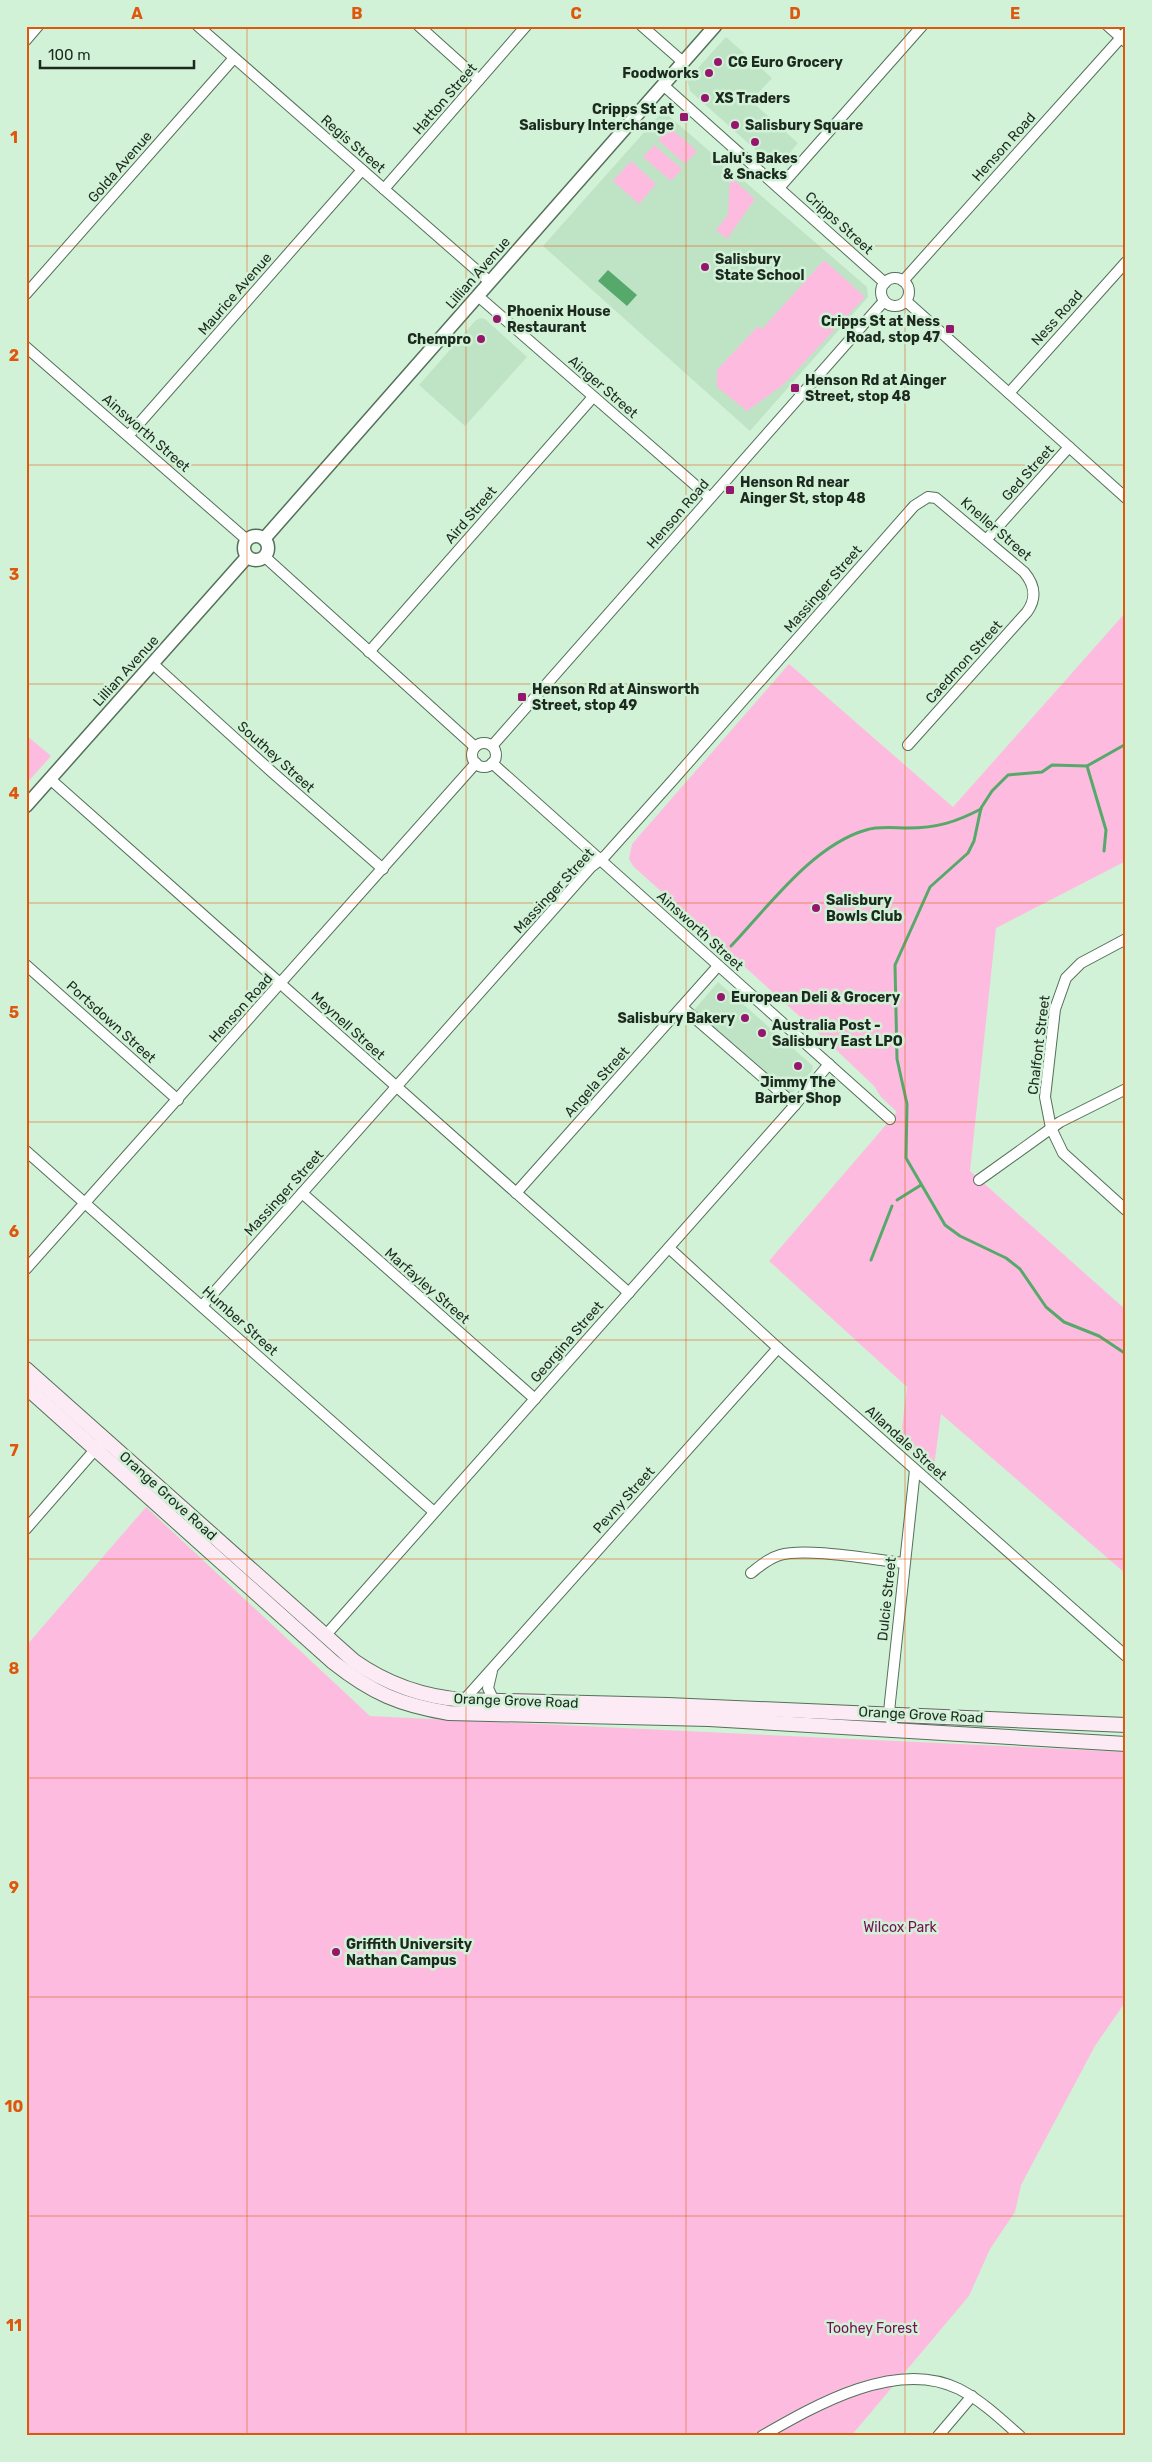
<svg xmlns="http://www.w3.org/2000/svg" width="1152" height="2462" viewBox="0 0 1152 2462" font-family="Rubik,sans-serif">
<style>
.built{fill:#bfe4c5}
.green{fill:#fdbcdf}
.water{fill:#56a96a}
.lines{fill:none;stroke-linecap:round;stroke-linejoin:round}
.stream{stroke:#56a96a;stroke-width:3}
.minor-casing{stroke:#547059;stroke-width:12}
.tertiary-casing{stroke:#547059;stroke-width:15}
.secondary-casing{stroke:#547059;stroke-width:16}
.minor{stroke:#fff;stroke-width:10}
.tertiary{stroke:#fff;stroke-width:12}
.secondary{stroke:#fceaf4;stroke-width:14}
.grid{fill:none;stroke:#de570d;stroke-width:1;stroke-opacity:0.55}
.poi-dot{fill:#96156d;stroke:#d2f2d7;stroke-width:2}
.labels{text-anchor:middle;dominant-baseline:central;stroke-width:5;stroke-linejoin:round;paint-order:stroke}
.poi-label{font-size:14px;font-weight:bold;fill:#1d2a20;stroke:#d2f2d7;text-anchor:start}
.street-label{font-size:14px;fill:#1d2a20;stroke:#d2f2d7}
.park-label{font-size:14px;fill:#760d55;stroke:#d2f2d7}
.neatline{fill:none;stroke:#de570d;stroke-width:2}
.grid-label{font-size:16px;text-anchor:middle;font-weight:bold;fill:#de570d}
</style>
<rect width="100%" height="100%" fill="#d2f2d7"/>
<g class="built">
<path d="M726 37 772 78 751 101 798 143 780 165 769 162 690 91 687 80Z"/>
<path d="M663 111 867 287 868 297 750 431 543 246Z"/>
<path d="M481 318 485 319 527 357 465 426 419 385 476 320Z"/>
<path d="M718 982 813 1066 812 1071 793 1092H784L694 1010Z"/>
</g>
<g class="green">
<path d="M669 127 697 151 685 164 658 140Z"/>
<path d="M654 145 682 169 671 181 643 157Z"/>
<path d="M631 161 656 184 639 204 613 181Z"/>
<path d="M730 176 755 199 727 239 716 230 728 215Z"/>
<path d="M824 260 865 297 783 385 747 411 717 387V370L758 326 762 329Z"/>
<path d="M1126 612V861L996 928 970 1171 1126 1310V1574L941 1414 933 1474 900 1444 907 1387 769 1261 897 1112 881 1097 874 1086 829 1043 633 866 629 859 632 844 789 664 953 807Z"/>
<path d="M26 735 51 756 26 784Z"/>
<path d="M146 1507 370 1716 1126 1752V2001L1095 2046 1021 2185 1015 2212 990 2249 969 2296 851 2436H26V1646Z"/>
</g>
<path class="water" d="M608 270 637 295 627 306 598 281Z"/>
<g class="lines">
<g class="stream">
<path d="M1126 744 1087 766 1052 765 1042 772 1008 775 992 791 981 808 974 841 968 853 930 887 895 965 897 1059 907 1104 906 1158 945 1225 960 1236 1006 1258 1020 1269 1046 1307 1064 1322 1099 1336 1126 1354"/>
<path d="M1087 766 1106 830 1104 851"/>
<path d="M731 946C768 907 813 845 866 830 878 826 895 828 908 828 937 828 956 822 981 809"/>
<path d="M897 1200 921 1185"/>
<path d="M871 1260 892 1206"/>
</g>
<defs>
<g id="minor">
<path d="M198 26 490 282"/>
<path d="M419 26 479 80"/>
<path d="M642 26 683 62"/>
<path d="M1108 26 1126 42"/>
<path d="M26 40 38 26"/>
<path d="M663 85 885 283"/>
<path d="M779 188 922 26"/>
<path d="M384 189 526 26"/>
<circle cx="895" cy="292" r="14"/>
<path d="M903 281 1126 32"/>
<path d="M26 294 234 58"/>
<path d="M478 296 710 498"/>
<path d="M906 301 1126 498"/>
<path d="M26 347 247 540"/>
<path d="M1009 393 1126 262"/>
<path d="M129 435 362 170"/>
<path d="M987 539 1069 447"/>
<path d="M265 557 475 747"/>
<path d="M369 652 593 397"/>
<path d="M153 664 272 772 383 869"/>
<circle cx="484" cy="755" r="12"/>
<path d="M492 746 884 301"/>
<path d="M492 763 890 1119"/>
<path d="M50 779 629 1293"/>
<path d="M1126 939 1081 963 1066 978 1055 1009 1045 1097 1051 1128 1063 1153 1126 1210"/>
<path d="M26 965 178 1100"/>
<path d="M682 1007 795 1105"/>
<path d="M26 1151 434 1512"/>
<path d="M979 1180 1060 1122 1126 1089"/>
<path d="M302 1193 535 1399"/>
<path d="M516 1193 718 966"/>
<path d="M669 1248 778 1348 1126 1656"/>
<path d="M26 1269 476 763"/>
<path d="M202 1306 591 867 605 856 673 780 914 506 928 497 936 498 1024 572C1035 585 1037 598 1027 612L908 745"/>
<path d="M26 1529 100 1444"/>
<path d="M751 1573C760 1566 769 1558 780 1555 807 1547 874 1560 904 1563"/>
<path d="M325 1636 795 1105 829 1064"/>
<path d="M492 1671 488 1688 494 1701"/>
<path d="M464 1700 778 1348"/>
<path d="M894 1731 889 1713 890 1702 915 1470"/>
<path d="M762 2436C816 2405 897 2358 959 2389 982 2401 1001 2419 1020 2436"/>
<path d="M938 2436 972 2396"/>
</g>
<g id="tertiary">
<circle cx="256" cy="548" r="12"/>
<path d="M264 539 715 26"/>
<path d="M26 806 247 557"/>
</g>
<g id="secondary">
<path d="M26 1369 354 1661C388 1685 423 1697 464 1700L668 1705 1126 1725"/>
<path d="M26 1387 333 1662C372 1693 400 1705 449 1713L709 1719 1126 1744"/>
</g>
</defs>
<use href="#minor" class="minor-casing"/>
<use href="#tertiary" class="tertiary-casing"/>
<use href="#secondary" class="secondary-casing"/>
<use href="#minor" class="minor"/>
<use href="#tertiary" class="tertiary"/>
<use href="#secondary" class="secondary"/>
</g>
<path class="grid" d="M247 26V2436M466 26V2436M686 26V2436M905 26V2436M26 246H1126M26 465H1126M26 684H1126M26 903H1126M26 1122H1126M26 1340H1126M26 1559H1126M26 1778H1126M26 1997H1126M26 2216H1126"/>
<g class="poi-dot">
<circle cx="718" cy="62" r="5"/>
<circle cx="709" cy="73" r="5"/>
<circle cx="705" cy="98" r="5"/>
<rect x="679" y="112" width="10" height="10" rx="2.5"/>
<circle cx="735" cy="125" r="5"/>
<circle cx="755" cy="142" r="5"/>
<circle cx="705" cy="267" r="5"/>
<circle cx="497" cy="319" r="5"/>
<rect x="945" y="324" width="10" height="10" rx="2.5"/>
<circle cx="481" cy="339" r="5"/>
<rect x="790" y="383" width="10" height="10" rx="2.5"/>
<rect x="725" y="485" width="10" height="10" rx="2.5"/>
<rect x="517" y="692" width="10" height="10" rx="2.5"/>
<circle cx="816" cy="908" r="5"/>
<circle cx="721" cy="997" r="5"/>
<circle cx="745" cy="1018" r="5"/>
<circle cx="762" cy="1033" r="5"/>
<circle cx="798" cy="1066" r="5"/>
<circle cx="336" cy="1952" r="5"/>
</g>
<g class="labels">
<g class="poi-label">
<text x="728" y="62">CG Euro Grocery</text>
<text x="699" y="73" text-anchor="end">Foodworks</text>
<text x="715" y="98">XS Traders</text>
<text x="674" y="109" text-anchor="end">Cripps St at<tspan x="674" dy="16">Salisbury Interchange</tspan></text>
<text x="745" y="125">Salisbury Square</text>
<text x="755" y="158" text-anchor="middle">Lalu's Bakes<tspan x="755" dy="16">&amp; Snacks</tspan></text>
<text x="715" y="259">Salisbury<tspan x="715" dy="16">State School</tspan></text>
<text x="507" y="311">Phoenix House<tspan x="507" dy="16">Restaurant</tspan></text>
<text x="940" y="321" text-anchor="end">Cripps St at Ness<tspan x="940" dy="16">Road, stop 47</tspan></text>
<text x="471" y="339" text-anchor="end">Chempro</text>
<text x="805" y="380">Henson Rd at Ainger<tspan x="805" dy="16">Street, stop 48</tspan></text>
<text x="740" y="482">Henson Rd near<tspan x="740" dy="16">Ainger St, stop 48</tspan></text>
<text x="532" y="689">Henson Rd at Ainsworth<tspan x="532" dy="16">Street, stop 49</tspan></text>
<text x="826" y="900">Salisbury<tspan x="826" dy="16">Bowls Club</tspan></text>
<text x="731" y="997">European Deli &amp; Grocery</text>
<text x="735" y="1018" text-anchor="end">Salisbury Bakery</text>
<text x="772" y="1025">Australia Post -<tspan x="772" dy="16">Salisbury East LPO</tspan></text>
<text x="798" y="1082" text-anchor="middle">Jimmy The<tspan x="798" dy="16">Barber Shop</tspan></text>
<text x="346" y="1944">Griffith University<tspan x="346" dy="16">Nathan Campus</tspan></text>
</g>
<g class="street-label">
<text transform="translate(445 99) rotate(-49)">Hatton Street</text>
<text transform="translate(353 144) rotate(41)">Regis Street</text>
<text transform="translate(1004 147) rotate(-48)">Henson Road</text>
<text transform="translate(120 167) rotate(-49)">Golda Avenue</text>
<text transform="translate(839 223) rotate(42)">Cripps Street</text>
<text transform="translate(478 273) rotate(-49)">Lillian Avenue</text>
<text transform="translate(235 294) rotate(-49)">Maurice Avenue</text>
<text transform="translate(1057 318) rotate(-48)">Ness Road</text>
<text transform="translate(603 387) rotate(41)">Ainger Street</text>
<text transform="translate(146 433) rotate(41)">Ainsworth Street</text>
<text transform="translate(1028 473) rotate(-48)">Ged Street</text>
<text transform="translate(678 514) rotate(-49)">Henson Road</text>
<text transform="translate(471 515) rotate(-49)">Aird Street</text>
<text transform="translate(996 529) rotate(41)">Kneller Street</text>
<text transform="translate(823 589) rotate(-49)">Massinger Street</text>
<text transform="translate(964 662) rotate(-48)">Caedmon Street</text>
<text transform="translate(126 671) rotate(-48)">Lillian Avenue</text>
<text transform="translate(276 757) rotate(42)">Southey Street</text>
<text transform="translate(554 891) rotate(-47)">Massinger Street</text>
<text transform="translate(700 931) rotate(42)">Ainsworth Street</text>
<text transform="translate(241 1008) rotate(-48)">Henson Road</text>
<text transform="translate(111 1022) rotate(42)">Portsdown Street</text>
<text transform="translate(348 1026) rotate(42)">Meynell Street</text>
<text transform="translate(1039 1045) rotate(-83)">Chalfont Street</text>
<text transform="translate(597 1082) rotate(-48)">Angela Street</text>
<text transform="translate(284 1193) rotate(-48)">Massinger Street</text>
<text transform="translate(427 1286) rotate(41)">Marfayley Street</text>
<text transform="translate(240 1321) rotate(42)">Humber Street</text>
<text transform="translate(567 1342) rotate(-49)">Georgina Street</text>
<text transform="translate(906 1443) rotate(42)">Allandale Street</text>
<text transform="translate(168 1496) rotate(42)">Orange Grove Road</text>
<text transform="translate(624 1500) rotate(-48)">Pevny Street</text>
<text transform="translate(887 1599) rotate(-84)">Dulcie Street</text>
<text transform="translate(516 1701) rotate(2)">Orange Grove Road</text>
<text transform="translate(921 1715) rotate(3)">Orange Grove Road</text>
</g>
<g class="park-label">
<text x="900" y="1927">Wilcox Park</text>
<text x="872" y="2328">Toohey Forest</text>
</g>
</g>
<rect width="1152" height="2462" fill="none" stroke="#d2f2d7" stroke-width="55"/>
<path d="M40 60v8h154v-8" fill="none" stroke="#1d2a20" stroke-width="2.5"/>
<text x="48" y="60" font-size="15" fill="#1d2a20" stroke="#d2f2d7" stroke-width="4" paint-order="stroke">100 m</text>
<rect x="28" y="28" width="1096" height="2406" class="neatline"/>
<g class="grid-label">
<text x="137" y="19">A</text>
<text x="357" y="19">B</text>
<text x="576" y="19">C</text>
<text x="795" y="19">D</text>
<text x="1015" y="19">E</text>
<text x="14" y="143">1</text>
<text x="14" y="361">2</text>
<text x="14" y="580">3</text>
<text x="14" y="799">4</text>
<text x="14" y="1018">5</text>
<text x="14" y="1237">6</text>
<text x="14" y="1456">7</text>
<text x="14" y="1674">8</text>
<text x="14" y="1893">9</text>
<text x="14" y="2112">10</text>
<text x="14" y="2331">11</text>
</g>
</svg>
